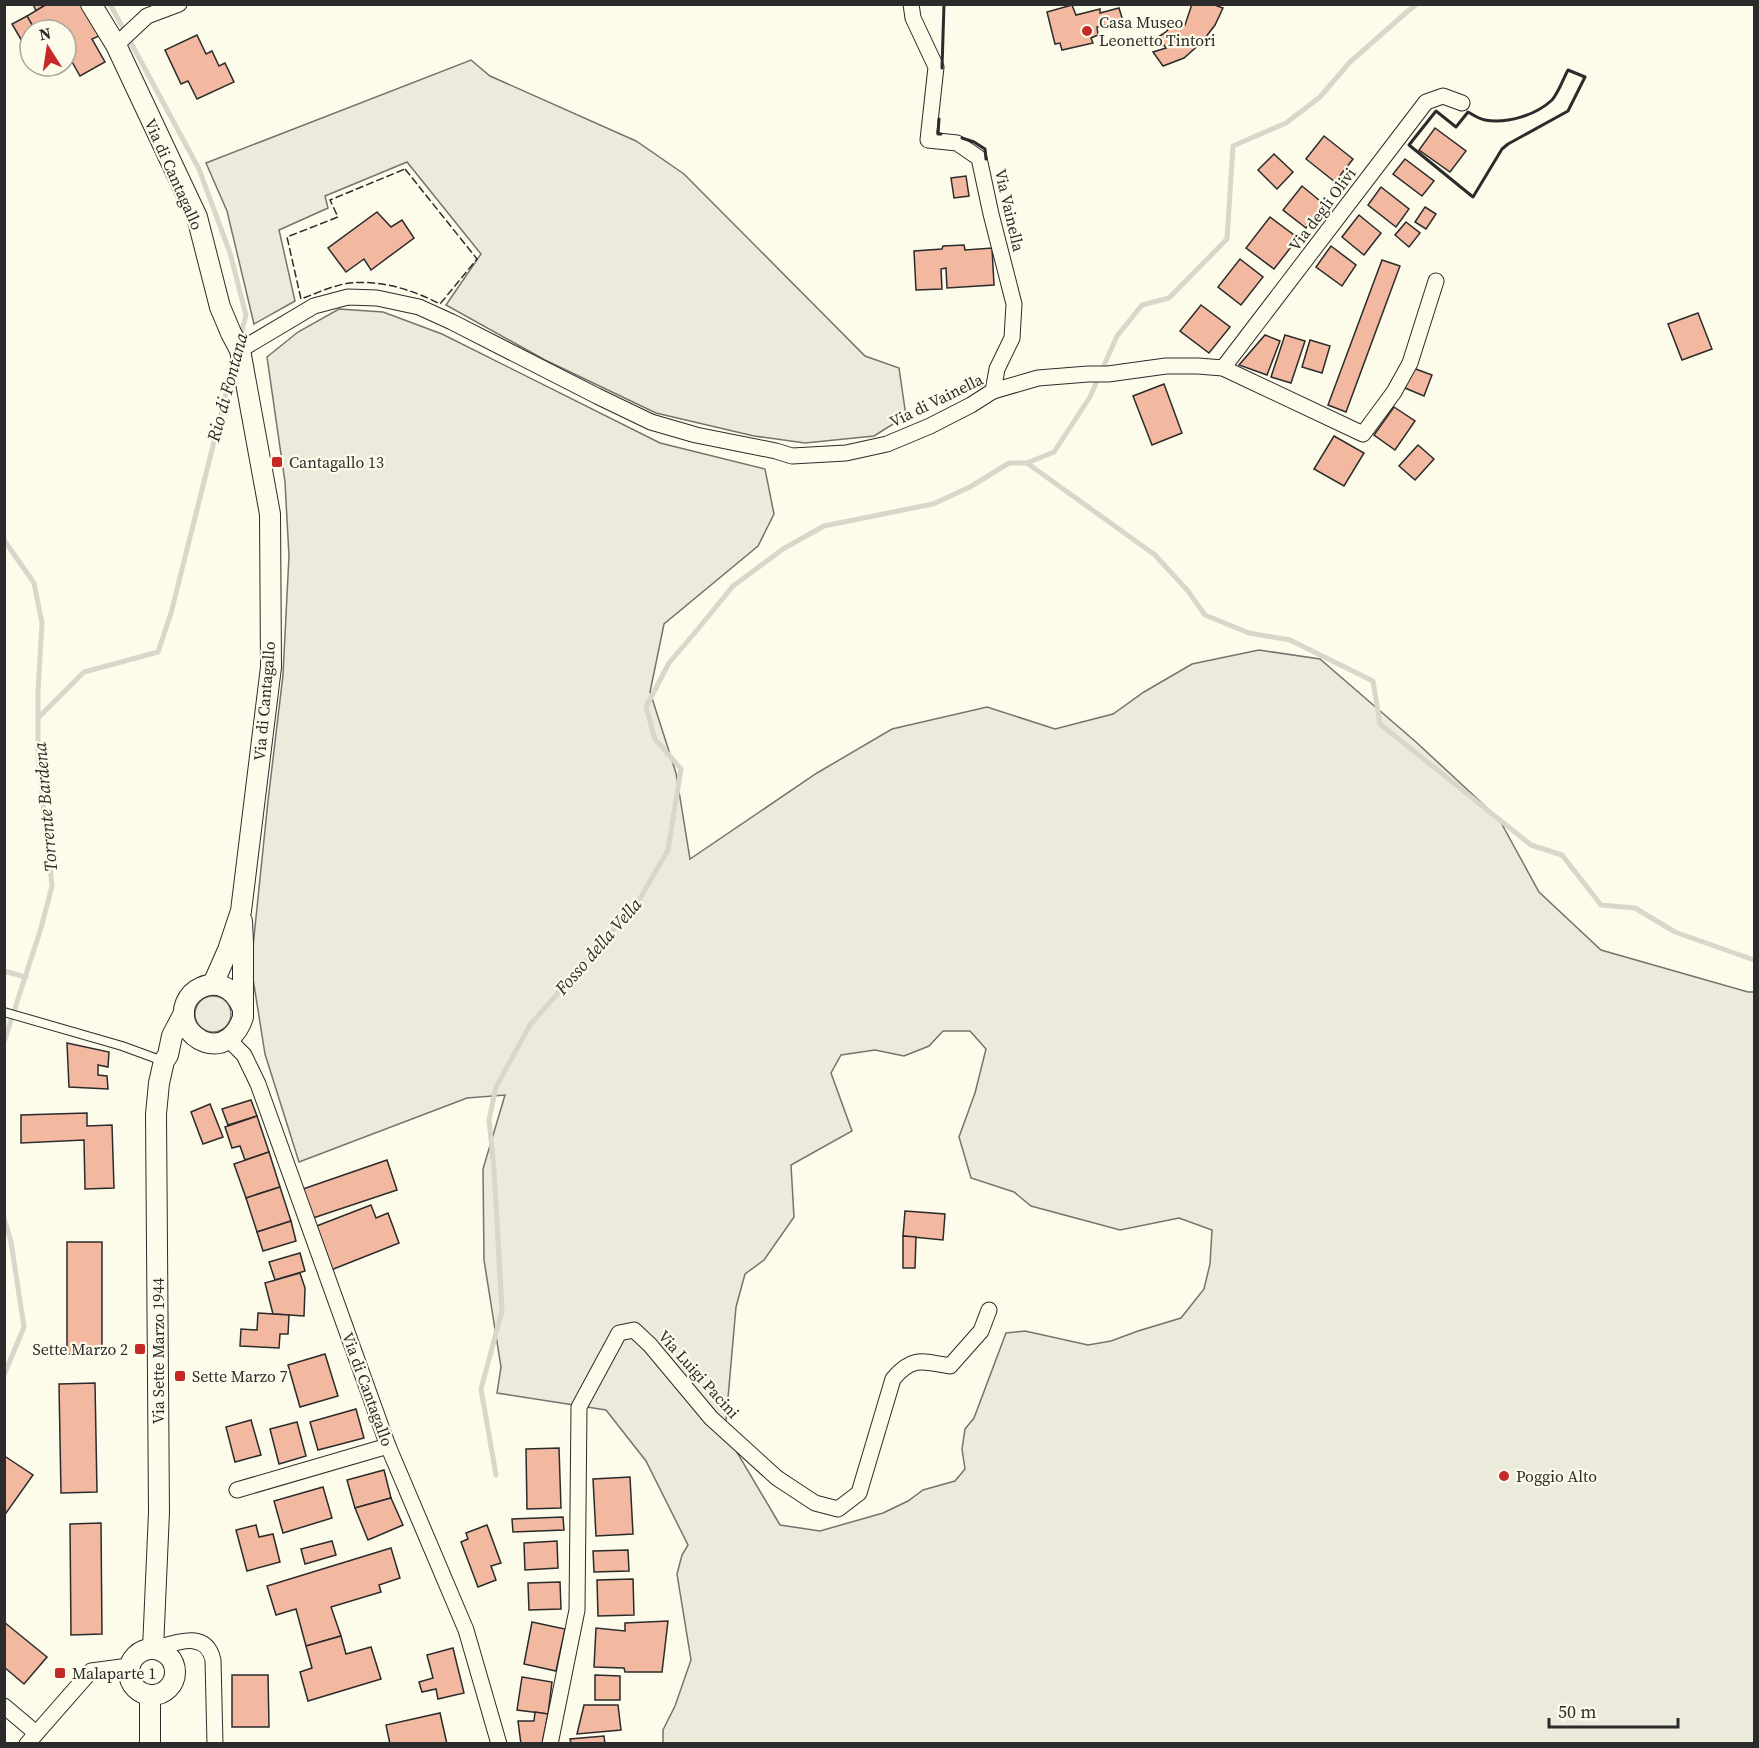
<svg xmlns="http://www.w3.org/2000/svg" width="1759" height="1748" viewBox="0 0 1759 1748" font-family="'Source Serif 4',serif">
<style>
.green{fill:#ecebdb;stroke:#74746e;stroke-width:1.5;fill-rule:evenodd}
.lines{fill:none;stroke-linecap:round;stroke-linejoin:round}
.stream{stroke:#d8d7c9;stroke-width:5}
.building{fill:#f2b8a0;stroke:#2b2b2b;stroke-width:1.5}
.service-casing{stroke:#2b2b2b;stroke-width:10}
.minor-casing{stroke:#2b2b2b;stroke-width:17}
.tertiary-casing{stroke:#2b2b2b;stroke-width:22}
.service{stroke:#fdfbea;stroke-width:8}
.minor{stroke:#fdfbea;stroke-width:15}
.tertiary{stroke:#fdfbea;stroke-width:20}
.fence{stroke:#2b2b2b;stroke-width:1.5;stroke-dasharray:8 3;stroke-linecap:butt}
.wall{stroke:#2b2b2b;stroke-width:3}
.poi-dot{fill:#c62828;stroke:#fdfbea;stroke-width:2}
.labels{text-anchor:middle;dominant-baseline:central;stroke-width:4.5;stroke-linejoin:round;paint-order:stroke}
.poi-label{font-size:16px;fill:#2b2b2b;stroke:#fdfbea;text-anchor:start}
.street-label{font-size:16px;fill:#2b2b2b;stroke:#fdfbea}
.water-label{font-size:18px;font-style:italic;fill:#2b2b2b;stroke:#fdfbea}
</style>
<rect width="100%" height="100%" fill="#fdfbea"/>
<g class="green">
<path d="M471 60 490 76 636 141 684 174 865 356 899 368 906 416 874 436 805 443 754 436 656 413 545 360 446 305 481 254 407 162 325 196 328 208 279 230 295 301 254 324 227 211 206 163Z"/>
<path d="M339 309 383 312 442 334 660 443 765 469 774 514 758 546 664 624 650 692 676 773 690 859 817 773 892 729 987 707 1055 729 1113 714 1144 692 1192 664 1259 650 1320 659 1416 742 1499 819 1539 892 1601 950 1748 992H1754V1743H663V1730L675 1706 691 1660 677 1574 682 1555 688 1545 646 1461 606 1410 497 1393 501 1367 484 1260 483 1169 505 1095 467 1098 299 1162 265 1054 251 966 268 801 283 675 289 556 285 482 267 357 298 332ZM943 1031H970L986 1049 975 1093 959 1137 971 1178 1014 1192 1031 1206 1120 1230 1179 1218 1212 1230 1210 1264 1204 1289 1181 1318 1138 1331 1111 1341 1088 1345 1025 1331 1006 1333 974 1418 965 1429 962 1449 965 1469 955 1481 923 1490 908 1501 883 1513 820 1531 780 1525 725 1432 736 1307 745 1274 764 1260 794 1217 791 1165 852 1131 831 1073 841 1055 875 1050 904 1056 929 1046Z"/>
<circle cx="213" cy="1014" r="18"/>
</g>
<g class="lines">
<g class="stream">
<path d="M110 4 199 169 230 253 246 315 240 338"/>
<path d="M1027 463 1155 555 1188 591 1205 615 1249 633 1290 640 1373 681 1380 724 1531 845 1562 855 1601 905 1635 908 1675 932 1754 960"/>
<path d="M4 540 34 583 42 623 38 691V756L52 886 41 928 4 1042"/>
<path d="M38 718 84 672 158 652 171 613 234 362"/>
<path d="M4 971 26 977"/>
<path d="M4 1218 11 1242 24 1327 4 1375"/>
<path d="M496 1475 481 1389 502 1311 494 1169 489 1120 496 1087 530 1025 638 902 668 850 681 769 655 739 646 707 669 663 698 629 733 586 783 549 824 526 933 504 970 487 1009 463H1027L1054 452 1090 397 1117 336 1142 305 1169 298 1227 239 1233 146 1286 123 1320 97 1350 62 1408 11 1417 4"/>
</g>
</g>
<g class="building">
<path d="M33 4H47L36 11Z"/>
<path d="M47 4H81L99 36 92 39 105 62 80 76 66 51V30H35L27 16Z"/>
<path d="M1192 4H1217V6L1223 8 1215 25 1202 42 1184 58 1163 66 1153 52 1166 48 1158 37 1166 32 1176 20 1185 25Z"/>
<path d="M1072 5 1076 15 1100 9V13L1119 8 1123 21 1097 27 1098 35 1091 38 1093 43 1062 50 1060 43 1055 44 1047 12Z"/>
<path d="M27 16 35 30H30V55L12 24Z"/>
<path d="M197 35 206 54 212 51 219 66 225 63 234 82 197 99 188 81 181 84 165 50Z"/>
<path d="M1435 128 1466 151 1450 172 1419 150Z"/>
<path d="M1324 136 1353 159 1335 182 1306 159Z"/>
<path d="M1274 154 1293 172 1277 189 1258 170Z"/>
<path d="M1405 159 1434 181 1422 196 1393 174Z"/>
<path d="M966 176 969 196 954 198 951 178Z"/>
<path d="M1302 186 1325 205 1306 228 1283 210Z"/>
<path d="M1381 187 1409 209 1396 227 1368 205Z"/>
<path d="M1425 207 1436 214 1426 229 1415 222Z"/>
<path d="M377 212 391 227 402 220 414 238 371 270 364 259 346 272 328 248Z"/>
<path d="M1359 215 1381 233 1364 255 1342 237Z"/>
<path d="M1270 217 1298 238 1274 269 1246 248Z"/>
<path d="M1406 222 1420 233 1409 247 1395 235Z"/>
<path d="M964 245 965 250 992 248 994 285 947 288 946 268 941 269 942 289 916 290 914 251 942 249 943 246Z"/>
<path d="M1331 246 1356 265 1342 286 1316 267Z"/>
<path d="M1240 259 1263 277 1241 305 1218 287Z"/>
<path d="M1382 260 1400 266 1346 412 1328 405Z"/>
<path d="M1201 305 1230 327 1209 353 1180 331Z"/>
<path d="M1698 313 1712 349 1682 360 1668 324Z"/>
<path d="M1265 335 1280 341 1267 375 1239 365Z"/>
<path d="M1285 335 1305 341 1291 383 1271 377Z"/>
<path d="M1310 340 1330 346 1322 373 1302 367Z"/>
<path d="M1413 368 1432 375 1424 396 1405 388Z"/>
<path d="M1164 384 1182 433 1152 445 1133 396Z"/>
<path d="M1394 407 1415 421 1395 450 1374 435Z"/>
<path d="M1334 436 1364 453 1344 486 1314 469Z"/>
<path d="M1418 445 1434 459 1415 480 1399 466Z"/>
<path d="M67 1043 109 1052 108 1067 98 1065V1075L107 1076 108 1089 69 1087Z"/>
<path d="M251 1100 257 1116 228 1125 222 1109Z"/>
<path d="M210 1104 223 1137 203 1144 191 1112Z"/>
<path d="M87 1113V1126L112 1125 114 1188 85 1189 84 1140 21 1143V1115Z"/>
<path d="M257 1116 269 1152 245 1160 240 1146 232 1148 225 1127Z"/>
<path d="M269 1152 280 1187 246 1198 234 1164Z"/>
<path d="M387 1160 397 1190 313 1218 303 1189Z"/>
<path d="M280 1187 291 1221 257 1232 246 1198Z"/>
<path d="M371 1205 376 1218 388 1213 399 1243 331 1270 314 1227Z"/>
<path d="M905 1211 945 1214 943 1240 903 1236Z"/>
<path d="M291 1221 296 1241 263 1251 257 1232Z"/>
<path d="M903 1236 916 1237 915 1268H903Z"/>
<rect x="67" y="1242" width="35" height="112"/>
<path d="M300 1253 305 1271 275 1280 269 1262Z"/>
<path d="M300 1273 305 1288 304 1316 273 1314 265 1283Z"/>
<path d="M258 1313 289 1315 288 1334H280L279 1348 240 1346 241 1329 257 1330Z"/>
<path d="M325 1354 338 1396 300 1407 288 1365Z"/>
<path d="M95 1383 97 1492 61 1493 59 1384Z"/>
<path d="M356 1409 364 1438 318 1450 310 1422Z"/>
<path d="M251 1420 261 1455 235 1462 226 1427Z"/>
<path d="M297 1422 306 1456 279 1464 270 1429Z"/>
<path d="M559 1448 561 1508 527 1509 526 1449Z"/>
<path d="M6 1457 33 1475 4 1516V1459Z"/>
<path d="M384 1470 391 1498 355 1508 347 1480Z"/>
<path d="M630 1477 633 1534 596 1536 593 1479Z"/>
<path d="M323 1487 332 1518 283 1533 274 1501Z"/>
<path d="M391 1498 403 1525 368 1540 355 1508Z"/>
<path d="M563 1517 564 1530 513 1532 512 1519Z"/>
<path d="M101 1523 102 1634 71 1635 70 1524Z"/>
<path d="M256 1525 259 1537 273 1534 280 1562 247 1571 236 1530Z"/>
<path d="M487 1525 501 1563 491 1566 496 1580 478 1587 461 1542 468 1539 466 1533Z"/>
<path d="M332 1541 336 1555 305 1564 301 1549Z"/>
<path d="M557 1541 558 1568 525 1570 524 1543Z"/>
<path d="M391 1548 400 1578 379 1585 381 1592 331 1607 341 1636 306 1646 296 1609 276 1615 267 1586Z"/>
<path d="M628 1550 629 1571 594 1572 593 1551Z"/>
<path d="M633 1579 634 1615 598 1616 597 1580Z"/>
<path d="M560 1582 561 1609 529 1610 528 1583Z"/>
<path d="M668 1621 662 1672H625L624 1668 594 1667 596 1628 625 1631V1623Z"/>
<path d="M4 1622 47 1657 24 1684 4 1667Z"/>
<path d="M532 1622 565 1629 556 1671 524 1664Z"/>
<path d="M341 1636 346 1654 371 1647 381 1679 308 1701 300 1672 312 1668 306 1646Z"/>
<path d="M453 1648 464 1693 438 1699 436 1689 422 1692 419 1682 433 1678 427 1655Z"/>
<path d="M232 1675H268L269 1727H232Z"/>
<path d="M595 1675 620 1676V1700H595Z"/>
<path d="M522 1677 552 1682 548 1714 517 1710Z"/>
<path d="M584 1705H618L621 1730 577 1734Z"/>
<path d="M535 1712 548 1714 542 1744H521L518 1721H534Z"/>
<path d="M440 1713 447 1744H390L386 1725Z"/>
<path d="M604 1736 605 1744H571L570 1739Z"/>
</g>
<g class="lines">
<defs>
<path id="service" d="M4 1012 122 1046 163 1061"/>
<g id="minor">
<path d="M911 4 913 18 936 67 928 140 957 143 979 158 991 214 1014 304 1012 338 997 369 993 391"/>
<path d="M116 45 147 16 179 4"/>
<path d="M240 350 314 306 348 297 377 298 419 307 452 322 597 396 651 422 696 435 776 451 792 456 846 453 887 444 930 426 971 405 993 391 1038 378 1088 374H1108L1166 366H1198L1223 368 1363 434 1394 392 1410 363 1436 281"/>
<path d="M1223 368 1426 102 1443 96 1462 103"/>
<path d="M228 1039 244 1055 258 1084 388 1446 466 1630 499 1744"/>
<path d="M237 1490 388 1446"/>
<path d="M153 1649C175 1643 206 1629 213 1660L215 1744"/>
<path d="M4 1706 36 1733"/>
<path d="M27 1744 91 1671 129 1666"/>
<path d="M550 1744 577 1610 579 1407 619 1333 634 1330 650 1345 711 1418 777 1478 815 1503 838 1509 859 1493 893 1379C912 1356 923 1361 950 1366L981 1331 989 1310"/>
</g>
<g id="tertiary">
<path d="M91 4 116 45 197 217 220 307 231 333 240 350 270 514 271 667 241 911 228 950 213 984"/>
<path d="M242 921 243 943V1017C238 1034 224 1048 205 1042 197 1039 191 1034 187 1027 170 992 224 963 242 1007"/>
<circle cx="152" cy="1672" r="23"/>
<path d="M153 1649 159 1512 156 1114 159 1083 164 1061 168 1055 172 1036 184 1013"/>
<path d="M150 1695V1744"/>
</g>
</defs>
<use href="#service" class="service-casing"/>
<use href="#minor" class="minor-casing"/>
<use href="#tertiary" class="tertiary-casing"/>
<use href="#service" class="service"/>
<use href="#minor" class="minor"/>
<use href="#tertiary" class="tertiary"/>
<path class="fence" d="M405 169 477 259 440 304C413 290 382 280 350 283 334 285 317 293 301 299L287 237 338 217 330 200Z"/>
<g class="wall">
<path d="M942 68 944 4"/>
<path d="M1568 70 1585 77 1568 111 1508 144 1502 149 1473 197 1409 145 1436 111 1456 127 1468 112C1473 115 1479 119 1485 120 1507 124 1536 115 1552 100 1559 92 1563 79 1568 70Z"/>
<path d="M939 119 938 134H941"/>
<path d="M962 138 974 142 985 149 986 159"/>
</g>
</g>
<g class="poi-dot">
<circle cx="1087" cy="31" r="6"/>
<rect x="271" y="456" width="12" height="12" rx="3"/>
<rect x="134" y="1343" width="12" height="12" rx="3"/>
<rect x="174" y="1370" width="12" height="12" rx="3"/>
<circle cx="1504" cy="1476" r="6"/>
<rect x="54" y="1667" width="12" height="12" rx="3"/>
</g>
<g class="labels">
<g class="poi-label">
<text x="1099" y="22">Casa Museo<tspan x="1099" dy="18">Leonetto Tintori</tspan></text>
<text x="289" y="462">Cantagallo 13</text>
<text x="128" y="1349" text-anchor="end">Sette Marzo 2</text>
<text x="192" y="1376">Sette Marzo 7</text>
<text x="1516" y="1476">Poggio Alto</text>
<text x="72" y="1673">Malaparte 1</text>
</g>
<g class="street-label">
<text transform="translate(174 174) rotate(66)">Via di Cantagallo</text>
<text transform="translate(1322 209) rotate(-53)">Via degli Olivi</text>
<text transform="translate(1010 210) rotate(77)">Via Vainella</text>
<text transform="translate(936 400) rotate(-26)">Via di Vainella</text>
<text transform="translate(264 701) rotate(-85)">Via di Cantagallo</text>
<text transform="translate(158 1351) rotate(-90)">Via Sette Marzo 1944</text>
<text transform="translate(699 1374) rotate(48)">Via Luigi Pacini</text>
<text transform="translate(368 1389) rotate(70)">Via di Cantagallo</text>
</g>
<g class="water-label">
<text transform="translate(227 387) rotate(-75)">Rio di Fontana</text>
<text transform="translate(45 807) rotate(-95)">Torrente Bardena</text>
<text transform="translate(598 946) rotate(-49)">Fosso della Vella</text>
</g>
</g>
<rect width="1759" height="1748" fill="none" stroke="#2b2b2b" stroke-width="12"/>
<g transform="translate(48 48) rotate(348)"><circle r="28" fill="#fdfbea" stroke="#a9a89e" stroke-width="1.5"/>
<path d="M0-4.5L10 22L0 15L-10 22Z" fill="#c62828"/>
<text y="-9" font-size="16" font-weight="bold" text-anchor="middle" fill="#2b2b2b">N</text>
</g>
<path d="M1549 1718v9h129v-9" fill="none" stroke="#2b2b2b" stroke-width="3"/>
<text x="1558" y="1718" font-size="18" fill="#2b2b2b" stroke="#fdfbea" stroke-width="4.5" paint-order="stroke">50 m</text>
</svg>
